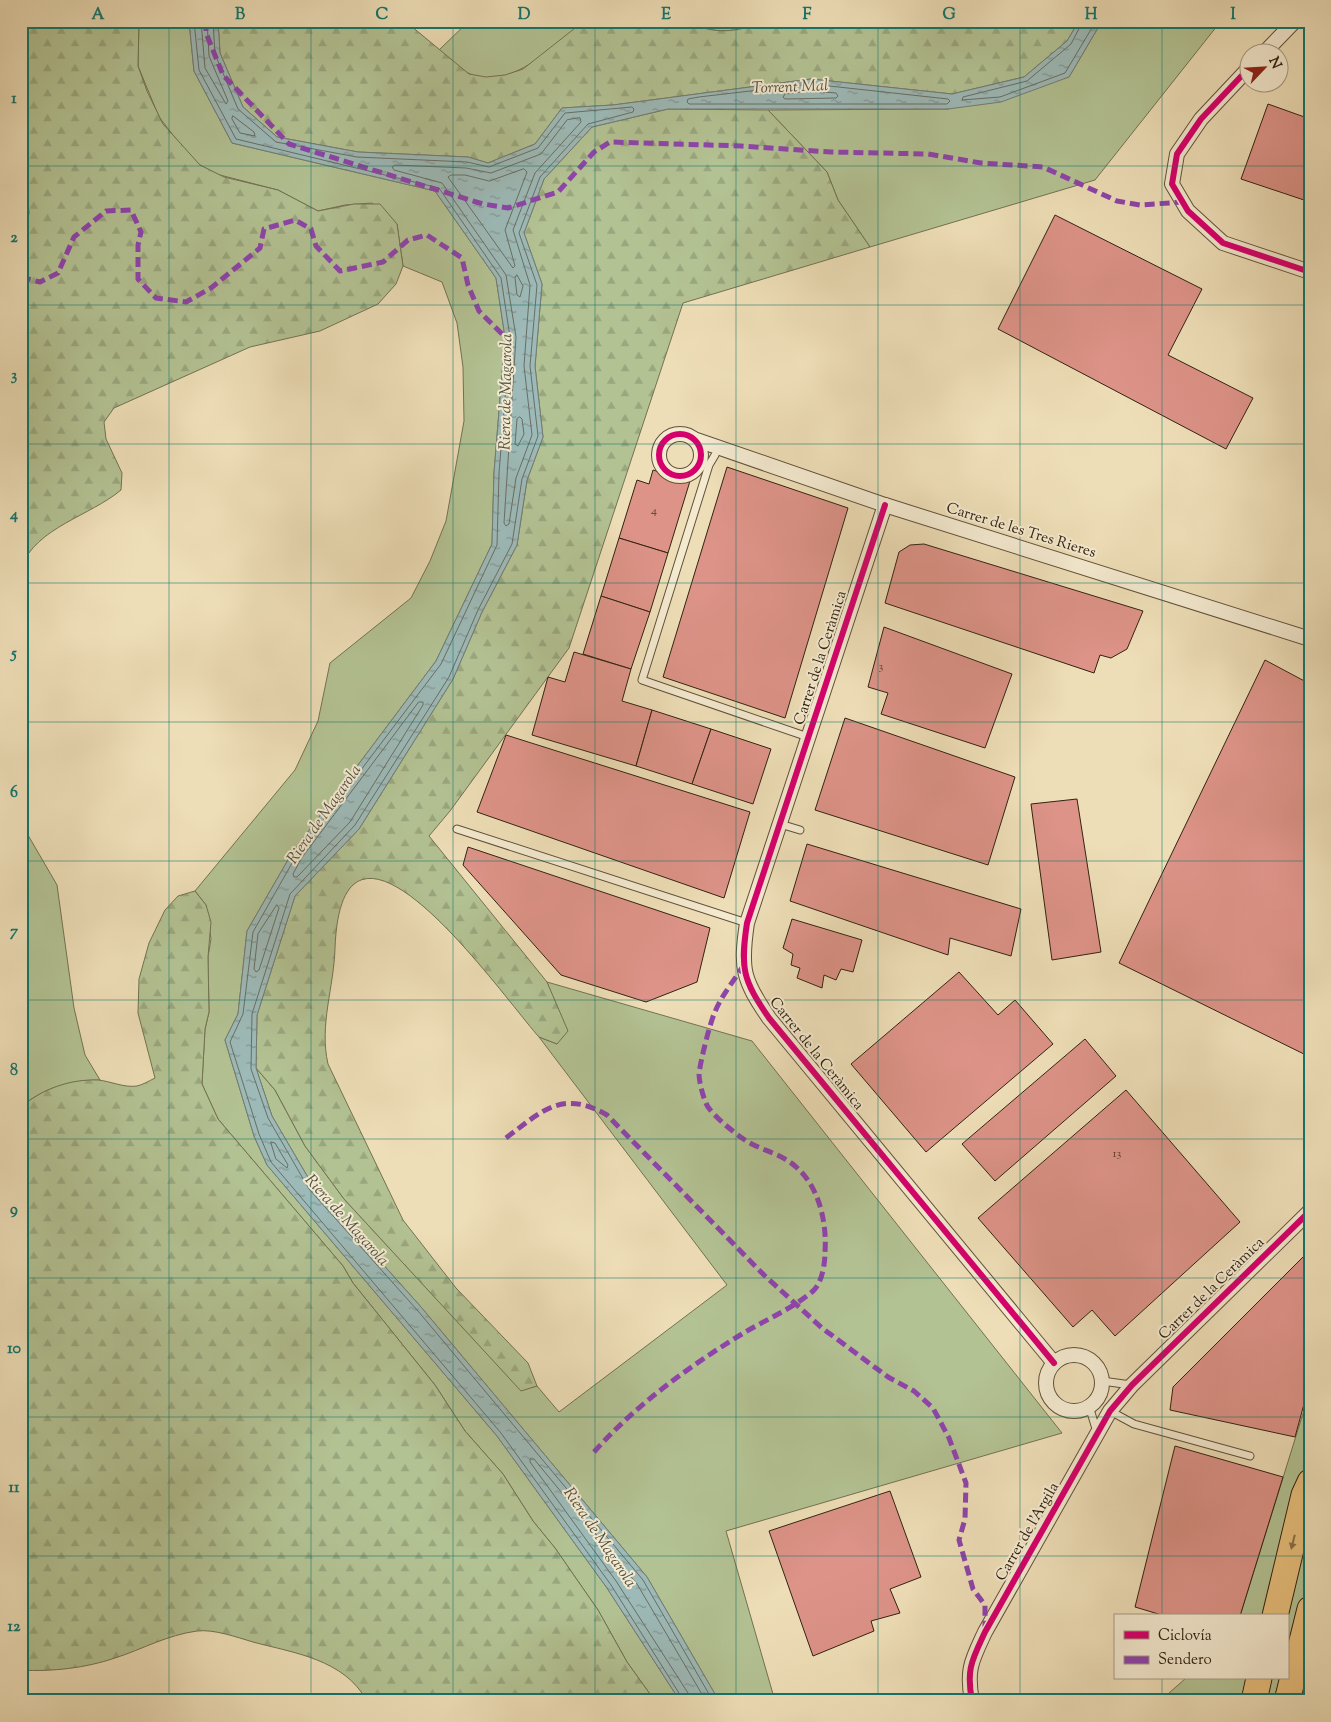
<svg xmlns="http://www.w3.org/2000/svg" width="1331" height="1722" viewBox="0 0 1331 1722" font-family="'Sorts Mill Goudy',serif">
<style>
.green{fill:#b3c293;stroke:#727252}
.forest{fill:url(#forest-firs);stroke:#727252}
.water{fill:url(#water-ripples);stroke:#727d75}
.lines{fill:none;stroke-linecap:round;stroke-linejoin:round}
.shore{stroke:#686e64;stroke-width:1}
.building{fill:#dd9388;stroke:#322211}
.lane-casing{stroke:#61513a;stroke-width:9}
.street-casing{stroke:#61513a;stroke-width:16}
.highway-casing{stroke:#322211;stroke-width:27}
.lane{stroke:#f4ead0;stroke-width:7}
.street{stroke:#f4ead0;stroke-width:14}
.highway{stroke:#e7bf7c;stroke-width:25}
.quiet{stroke:#8e44ad;stroke-width:5;stroke-dasharray:10 5;stroke-linecap:butt}
.cycleway-casing{stroke:#f4ead0;stroke-width:9}
.cycleway{stroke:#d6006c;stroke-width:6}
.oneway{fill:#8c7046}
.grid{fill:none;stroke:#0f766e;stroke-width:1;stroke-opacity:0.55}
.labels{text-anchor:middle;dominant-baseline:central;stroke-width:4;stroke-linejoin:round;paint-order:stroke}
.number-label{font-size:12px;fill:#5d3e2f}
.street-label{font-size:15px;fill:#322211;stroke:#f4ead0}
.water-label{font-size:16px;font-style:italic;fill:#525043;stroke:#f4ead0}
.neatline{fill:none;stroke:#0f766e;stroke-width:2}
.grid-label{font-size:16px;text-anchor:middle;font-weight:bold;fill:#0f766e}
</style>
<defs>
<pattern id="forest-firs" width="22" height="20" patternUnits="userSpaceOnUse" patternTransform="scale(1.25)"><rect width="22" height="20" fill="#b3c293"/><path d="M5 1l3.5 6h-7zM16 11l3.5 6h-7z" fill="#9aa67e"/></pattern>
<pattern id="water-ripples" width="26" height="14" patternUnits="userSpaceOnUse" patternTransform="scale(1.25)"><rect width="26" height="14" fill="#9dbab8"/><path d="M2 4q2-2 4 0t4 0M15 11q2-2 4 0t4 0" fill="none" stroke="#819794"/></pattern>
</defs>
<rect width="100%" height="100%" fill="#eedeb7"/>
<filter id="stains"><feTurbulence type="fractalNoise" baseFrequency=".004" numOctaves="4"/><feColorMatrix values="0 0 0 0 .2 0 0 0 0 .09 0 0 0 0 .02 0 0 0 .5 -.17"/></filter>
<radialGradient id="worn" r=".72"><stop offset=".6" stop-color="#630" stop-opacity="0"/><stop offset="1" stop-color="#630" stop-opacity=".3"/></radialGradient>
<g class="green">
<path d="M139 21H189L194 71 232 143 435 191 496 278 505 337 494 473 492 544 436 661 292 853 247 931 238 1014 225 1040 254 1136 267 1165 497 1436 607 1588 680 1701H655L627 1662 598 1610 555 1548 533 1521 503 1474 465 1431 435 1385 353 1283 343 1266 218 1119 202 1084 205 1029 209 1012 208 957 211 939 206 905 195 891 295 770 318 721 330 663 411 598 430 561 446 521 464 421 463 367 457 323 442 282 403 266 397 224 372 203 345 205 318 211 278 190 216 174 200 165 186 152 159 117 138 66Z"/>
<path d="M469 21H584C558 43 508 93 470 74 459 69 448 58 439 50Z"/>
<path d="M687 21H763C738 33 712 35 687 21Z"/>
<path d="M1102 21H1221L1095 180 870 247 838 200 827 172 768 110 948 109 1069 77Z"/>
<path d="M21 823 57 885 74 1008 85 1055 100 1080C71 1080 43 1088 21 1107Z"/>
<path d="M547 982 752 1041 1062 1433 726 1531 775 1701H719L647 1577 421 1307 313 1186 272 1116 256 1068 275 1090 305 1146 344 1199 521 1390 537 1386 559 1412 727 1285 539 1037 557 1044 553 998Z"/>
<path d="M1310 1391V1701H1160L1186 1678H1287V1616H1240Z"/>
</g>
<g class="forest">
<path d="M21 21H139L138 66 147 91 163 124 200 165 224 177 278 190 318 211 354 204H380L397 224 403 266 396 284 378 304 320 331 250 347 114 408 104 422 106 439 122 473 121 490C90 516 37 527 21 567Z"/>
<path d="M218 21H405L469 74 486 77 505 75 523 69 584 21H687C712 35 738 33 763 21H1079L1067 41 1024 77 952 94 811 79 613 105 562 108 535 144 488 163 468 157 358 152 277 137 243 107 220 53Z"/>
<path d="M668 109 768 110 827 172 838 200 870 247 683 303 569 648 450 811 429 836 547 982 568 1031 557 1044 539 1037C502 996 342 765 335 948 334 987 319 1025 328 1064L403 1220 456 1288 528 1363 537 1386 521 1391 344 1199 305 1146 275 1090 256 1068 257 1015 295 896 359 829 453 679 482 612 517 545 527 480 543 437 535 366 542 284 524 233 544 179 592 127Z"/>
<path d="M195 891 206 905 211 922 208 957 209 1012 205 1029 202 1084 218 1119 343 1266 353 1283 435 1385 465 1431 503 1474 533 1521 555 1548 598 1610 627 1662 655 1701H367C344 1659 294 1653 253 1642 236 1637 214 1629 197 1631 167 1635 143 1649 115 1658 86 1668 51 1672 21 1670V1107C42 1089 70 1079 98 1080 110 1081 124 1088 137 1086 142 1085 149 1081 155 1078L138 1013 139 979 149 943 165 910 178 896Z"/>
</g>
<path class="water" d="M189 21H218L220 53 243 107 277 137 358 152 468 157 488 163 535 144 562 108 613 105 811 79 952 94 1024 77 1067 41 1079 21H1102L1069 77 1001 102 948 109H668L592 127 544 179 524 233 542 284 535 366 543 437 527 480 517 545 482 612 453 679 359 829 295 896 257 1015 256 1068 272 1116 313 1186 421 1307 647 1577 719 1701H680L607 1588 497 1436 267 1165 254 1136 225 1040 238 1014 247 931 292 853 436 661 492 544 494 473 505 337 496 278 435 191 232 143 194 71Z"/>
<g class="lines">
<g class="shore">
<path d="M194 21 199 70 236 139 439 188 501 278 510 337 499 473 497 545 441 664 296 856 253 932 243 1014 230 1042 259 1134 271 1162 501 1433 611 1585 684 1701"/>
<path d="M201 21 205 68 226 104 228 101 209 56 207 21"/>
<path d="M213 21 215 54 238 109 276 142 357 157 467 162 489 167 538 148 565 113 632 107 634 109 633 112 588 124 540 177 519 233 537 285 530 366 538 436 522 479 512 544 478 610 449 677 355 825 290 894 252 1014 251 1069 268 1118 309 1189 418 1311 643 1580 713 1701"/>
<path d="M1083 21 1071 44 1027 81 963 97 962 100 1000 97 1065 73 1096 21"/>
<path d="M811 84 948 99 950 101 947 104H689L687 102 688 99 699 97Z"/>
<path d="M811 91 836 93 838 96 836 98 785 99 783 97 785 94Z"/>
<path d="M233 116 254 132 255 136 240 133 232 119Z"/>
<path d="M580 118 581 122 535 173 513 230 530 285 524 366 532 435 516 478 509 524 506 526 504 523 516 337 506 275 442 183 394 170 392 167 395 165 466 168 491 173 541 154 567 120Z"/>
<path d="M524 169 527 172 505 230 515 266 513 268 448 177 451 175H465L489 181Z"/>
<path d="M517 275 523 286 520 297 517 295 515 278Z"/>
<path d="M520 417 522 419 524 434 518 446 515 444 517 419Z"/>
<path d="M419 702H423V705L350 822 297 877H294L293 874 301 859Z"/>
<path d="M277 905 279 908 259 970 256 972 254 969 258 934Z"/>
<path d="M271 1142 275 1143 288 1165 287 1168 276 1159Z"/>
<path d="M690 1701 688 1693 616 1581 530 1462V1459H534L637 1584 706 1701"/>
</g>
</g>
<g class="building">
<path d="M1268 104 1310 119V202L1241 179Z"/>
<path d="M1055 215 1202 289 1168 355 1253 398 1226 449 998 329Z"/>
<path d="M727 467 848 508 785 718 663 677Z"/>
<path d="M653 470 690 481 668 553 619 538 637 480 649 484Z"/>
<path d="M619 538 668 553 650 612 601 596Z"/>
<path d="M924 544 1143 611 1127 649 1111 658 1100 655 1094 673 885 603 899 552 910 545Z"/>
<path d="M601 596 650 612 631 669 583 654Z"/>
<path d="M884 627 1012 674 985 748 881 714 888 693 868 687Z"/>
<path d="M574 652 631 669 622 701 652 710 636 766 532 735 548 677 565 682Z"/>
<path d="M1265 660 1310 684V1057L1119 963Z"/>
<path d="M652 710 711 729 692 784 636 766Z"/>
<path d="M845 718 1015 777 988 865 815 810Z"/>
<path d="M711 729 771 749 753 804 692 784Z"/>
<path d="M506 735 750 812 724 898 477 812Z"/>
<path d="M1077 799 1101 952 1052 960 1031 804Z"/>
<path d="M807 844 1021 909 1011 956 950 938 948 955 790 901Z"/>
<path d="M468 847 710 928 697 982 646 1002 561 975 463 865Z"/>
<path d="M792 919 862 940 853 972 841 969 836 980 824 975 822 988 797 978 800 968 791 965 793 954 783 948Z"/>
<path d="M959 972 998 1015 1015 1000 1053 1044 926 1152 851 1064Z"/>
<path d="M1085 1039 1116 1076 995 1181 962 1144Z"/>
<path d="M1126 1090 1240 1222 1115 1336 1092 1310 1073 1327 978 1218Z"/>
<path d="M1310 1250V1382L1295 1437 1170 1410 1173 1387Z"/>
<path d="M1175 1446 1283 1477 1240 1616H1165L1135 1607Z"/>
<path d="M890 1491 921 1577 890 1589 900 1613 871 1621 874 1631 813 1656 769 1531Z"/>
</g>
<g class="lines">
<defs>
<g id="lane">
<path d="M715 455 709 465 642 680 808 737"/>
<path d="M780 824 800 830"/>
<path d="M457 829 747 923"/>
<path d="M1102 1381 1131 1385"/>
<path d="M1089 1406 1097 1432"/>
<path d="M1110 1411 1134 1424 1250 1456"/>
</g>
<g id="street">
<path d="M1265 52 1295 21"/>
<path d="M1248 69 1201 119 1177 154 1172 184 1188 211 1223 243 1310 272"/>
<circle cx="680" cy="455" r="21"/>
<path d="M694 439 885 505 1310 639"/>
<path d="M885 505 747 923C740 969 743 980 769 1018L1054 1363"/>
<circle cx="1074" cy="1383" r="28"/>
<path d="M972 1701C966 1669 972 1660 985 1632L1110 1411 1132 1385 1310 1211"/>
</g>
<g id="highway">
<path d="M1275 1616 1304 1495 1310 1482"/>
<path d="M1254 1701 1259 1678"/>
<path d="M1287 1701 1310 1609"/>
</g>
</defs>
<use href="#lane" class="lane-casing"/>
<use href="#street" class="street-casing"/>
<use href="#highway" class="highway-casing"/>
<use href="#lane" class="lane"/>
<use href="#street" class="street"/>
<use href="#highway" class="highway"/>
<g class="quiet">
<path d="M206 21V33L223 75 289 144 483 204 508 208 558 192 594 152 610 142 741 146 831 152 928 154 981 163 1043 167 1117 201 1140 205 1183 202"/>
<path d="M21 182 25 184 27 213 21 242"/>
<path d="M21 277 40 282 58 273 74 237 106 211 131 210 141 232 138 245V279L156 298 186 302 211 288 260 248 264 229 295 220 311 229 316 246 340 271 383 262 408 240 427 235 462 258 468 285 479 311 505 337"/>
<path d="M506 1138C542 1111 562 1089 607 1115L764 1275 822 1328 888 1377 914 1391 933 1408 949 1438 966 1483 965 1519 959 1540 973 1589 985 1605V1627"/>
<path d="M594 1452C636 1405 688 1367 742 1334 765 1320 792 1309 813 1291 822 1283 825 1264 825 1252 827 1222 819 1186 795 1166 779 1152 758 1150 742 1138 731 1130 716 1118 708 1107 704 1101 699 1082 699 1074 700 1063 710 1022 715 1012 721 996 734 981 743 966"/>
</g>
<defs>
<g id="cycleway">
<path d="M1248 69 1201 119 1177 154 1172 184 1188 211 1223 243 1310 272"/>
<circle cx="680" cy="455" r="21"/>
<path d="M885 505 747 923C740 969 743 980 769 1018L1054 1363"/>
<path d="M972 1701C966 1669 972 1660 985 1632L1110 1411 1132 1385 1310 1211"/>
</g>
</defs>
<use href="#cycleway" class="cycleway-casing"/>
<use href="#cycleway" class="cycleway"/>
</g>
<defs><path id="oneway-solid" d="M-6-.8H1V-3.2L6.5 0L1 3.2V.8H-6Z" transform="scale(1.25)"/></defs>
<use class="oneway" href="#oneway-solid" transform="translate(1293 1542) rotate(104)"/>
<path class="grid" d="M169 21V1701M311 21V1701M453 21V1701M595 21V1701M736 21V1701M878 21V1701M1020 21V1701M1162 21V1616M21 166H1310M21 305H1310M21 444H1310M21 583H1310M21 722H1310M21 861H1310M21 1000H1310M21 1139H1310M21 1278H1310M21 1417H1310M21 1556H1310M1162 1678V1701"/>
<g class="labels">
<g class="number-label">
<text x="654" y="511">4</text>
<text x="881" y="667">3</text>
<text x="1117" y="1154">13</text>
</g>
<g class="street-label">
<text transform="translate(1021 531) rotate(17)">Carrer de les Tres Rieres</text>
<text transform="translate(821 658) rotate(-72)">Carrer de la Ceràmica</text>
<text transform="translate(816 1054) rotate(51)">Carrer de la Ceràmica</text>
<text transform="translate(1212 1289) rotate(-44)">Carrer de la Ceràmica</text>
<text transform="translate(1028 1532) rotate(-60)">Carrer de l'Argila</text>
</g>
<g class="water-label">
<text transform="translate(790 88) rotate(-2)">Torrent Mal</text>
<text transform="translate(507 392) rotate(-89)">Riera de Magarola</text>
<text transform="translate(325 815) rotate(-55)">Riera de Magarola</text>
<text transform="translate(346 1221) rotate(48)">Riera de Magarola</text>
<text transform="translate(599 1538) rotate(56)">Riera de Magarola</text>
</g>
</g>
<rect width="1331" height="1722" fill="none" stroke="#eedeb7" stroke-width="55"/>
<rect x="1114" y="1614" width="175" height="65" fill="#f4ead0" stroke="#a69a84"/>
<rect x="1124" y="1631" width="25" height="8" fill="#d6006c" stroke="#a69a84"/>
<text x="1158" y="1640" font-size="15" fill="#322211">Ciclovía</text>
<rect x="1124" y="1656" width="25" height="8" fill="#8e44ad" stroke="#a69a84"/>
<text x="1158" y="1664" font-size="15" fill="#322211">Sendero</text>
<g transform="translate(1264 68) rotate(65)"><circle r="24" fill="#f4ead0" stroke="#a69a84"/>
<path d="M0-4L9 19L0 12L-9 19Z" fill="#8f2418"/>
<text y="-8" font-size="14" font-weight="bold" text-anchor="middle" fill="#322211">N</text>
</g>
<rect x="28" y="28" width="1276" height="1666" class="neatline"/>
<g class="grid-label">
<text x="98" y="19">A</text>
<text x="240" y="19">B</text>
<text x="382" y="19">C</text>
<text x="524" y="19">D</text>
<text x="666" y="19">E</text>
<text x="807" y="19">F</text>
<text x="949" y="19">G</text>
<text x="1091" y="19">H</text>
<text x="1233" y="19">I</text>
<text x="14" y="103">1</text>
<text x="14" y="242">2</text>
<text x="14" y="380">3</text>
<text x="14" y="519">4</text>
<text x="14" y="658">5</text>
<text x="14" y="797">6</text>
<text x="14" y="936">7</text>
<text x="14" y="1075">8</text>
<text x="14" y="1214">9</text>
<text x="14" y="1353">10</text>
<text x="14" y="1492">11</text>
<text x="14" y="1631">12</text>
</g>
<rect width="100%" height="100%" filter="url(#stains)"/>
<rect width="100%" height="100%" fill="url(#worn)"/>
</svg>
